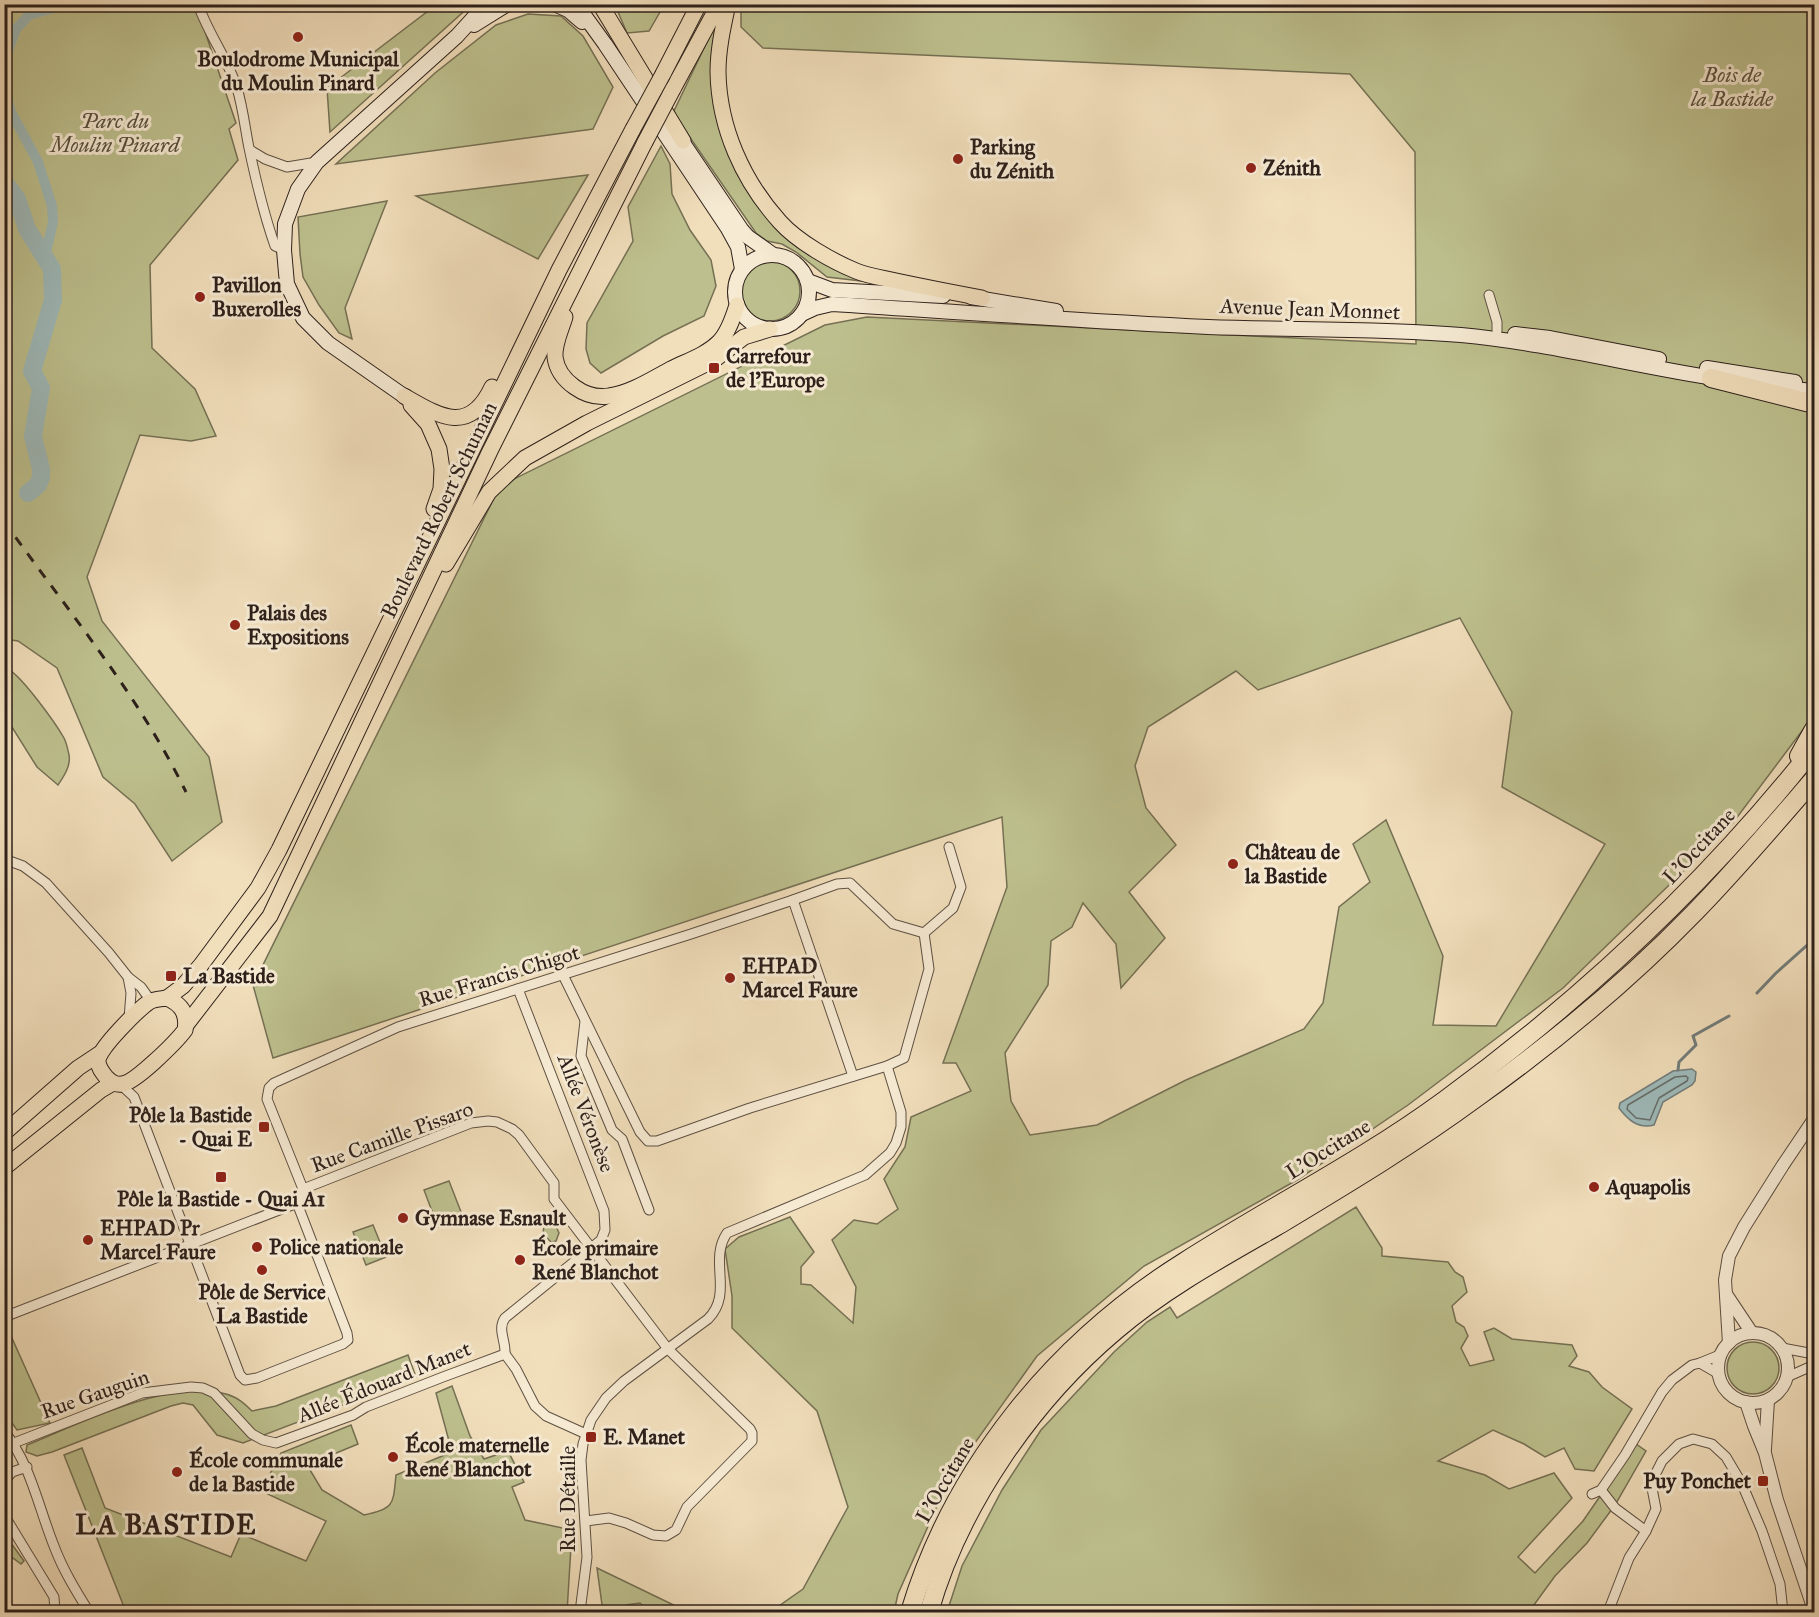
<svg xmlns="http://www.w3.org/2000/svg" width="1819" height="1617" viewBox="0 0 1819 1617" font-family="'IM FELL Great Primer',serif">
<style>
.green{fill:#bdc08e;stroke:#757054;stroke-width:1.5;fill-rule:evenodd}
.water{fill:#9ebaba;stroke:#717c7a;stroke-width:1.5}
.lines{fill:none;stroke-linecap:round;stroke-linejoin:round}
.shore{stroke:#666d6a;stroke-width:1.5}
.stream{stroke:#717c7a;stroke-width:3}
.canal{stroke:#9ebaba;stroke-width:10}
.river{stroke:#9ebaba;stroke-width:18}
.minor-casing{stroke:#5e5043;stroke-width:11}
.tertiary-casing{stroke:#5e5043;stroke-width:14}
.secondary-casing{stroke:#2d201b;stroke-width:16}
.primary-casing{stroke:#2d201b;stroke-width:17}
.motorway-casing{stroke:#2d201b;stroke-width:20}
.minor{stroke:#f6ead3;stroke-width:9}
.tertiary{stroke:#f6ead3;stroke-width:12}
.secondary{stroke:#f6ead3;stroke-width:14}
.primary{stroke:#f1debb;stroke-width:15}
.motorway{stroke:#f1debb;stroke-width:18}
.rail{stroke:#2d201b;stroke-width:3;stroke-dasharray:10 10;stroke-linecap:butt}
.primary-bridge-casing{stroke:#2d201b;stroke-width:17;stroke-linecap:butt}
.primary-bridge{stroke:#f1debb;stroke-width:15}
.poi-dot{fill:#8f2418;stroke:#f6ead3;stroke-width:2}
.labels{text-anchor:middle;dominant-baseline:central;stroke-width:6;stroke-linejoin:round;paint-order:stroke}
.poi-label{font-size:21px;font-weight:bold;fill:#2d201b;stroke:#f6ead3;text-anchor:start}
.park-label{font-size:21px;font-style:italic;fill:#58503e;stroke:#f6ead3}
.street-label{font-size:21px;fill:#2d201b;stroke:#f6ead3}
.district-label{font-size:27px;font-weight:bold;letter-spacing:1.5px;fill:#2d201b;stroke:#f6ead3}
</style>
<rect width="100%" height="100%" fill="#f1debb"/>
<filter id="stains"><feTurbulence type="fractalNoise" baseFrequency=".00333" numOctaves="4"/><feColorMatrix values="0 0 0 0 .2 0 0 0 0 .09 0 0 0 0 .02 0 0 0 .5 -.17"/></filter>
<radialGradient id="worn" r=".72"><stop offset=".6" stop-color="#630" stop-opacity="0"/><stop offset="1" stop-color="#630" stop-opacity=".3"/></radialGradient>
<g class="green">
<path d="M4 5H196L236 123 229 129 238 160 150 265 152 348 195 389 216 436 191 441 140 435 87 577 102 621 209 757 222 822 172 861 135 804 103 777 57 668 18 641 5 639Z"/>
<path d="M436 5H471L330 132 327 88Z"/>
<path d="M615 5H664L649 31 627 33Z"/>
<path d="M741 5H1814V715L1732 824 1563 988 1408 1105 1297 1180 1144 1266 1037 1356 949 1479 898 1594 894 1612H764L773 1610 803 1589 848 1507 817 1411 732 1328V1296L725 1249 739 1237 790 1217 814 1252 801 1267V1284L811 1285 853 1323 856 1287 832 1240 854 1220 877 1224 898 1209 884 1179 905 1147 911 1117 971 1091 956 1063H943L1007 887 1002 817 273 1058 253 985 500 486 825 325 867 317 1416 344 1415 152 1350 74 763 48 741 27ZM1460 618 1512 712 1502 787 1605 844 1496 1026 1433 1025 1443 956 1386 820 1353 844 1370 882 1339 907 1323 1003 1304 1029 1186 1080 1097 1125 1030 1135 1011 1101 1005 1053 1048 985 1051 941 1072 927 1083 903 1116 944 1121 988 1165 938 1129 892 1176 845 1146 808 1135 766 1148 727 1236 671 1258 690Z"/>
<path d="M528 14 561 16 583 36 613 87 593 129 336 164 435 73 496 25Z"/>
<path d="M716 23 712 82 736 171 759 208 785 234 878 283 827 277 796 252 782 244 767 241 756 233 673 113Z"/>
<path d="M661 146 670 164 672 194 690 230 711 260 716 286 704 316 663 336 601 373 590 363 586 349 587 323 633 241 628 207Z"/>
<path d="M588 175 538 259 416 196Z"/>
<path d="M387 201 345 308 352 339 339 333 319 305 303 277 300 254 298 217Z"/>
<circle cx="770" cy="291" r="30"/>
<path d="M5 668C18 670 56 724 64 738 66 742 68 750 69 755 71 766 64 776 58 785L37 767 5 716Z"/>
<path d="M449 1181 463 1217 438 1227 424 1190Z"/>
<path d="M1356 1207 1382 1248V1256L1448 1262 1455 1272 1463 1277 1467 1292 1452 1306 1456 1322 1464 1327 1468 1336 1461 1348 1470 1366 1494 1360 1484 1332 1494 1328 1512 1339 1572 1345 1577 1356 1569 1366 1589 1372 1602 1387 1632 1409 1594 1471 1575 1469 1564 1448 1545 1457 1524 1444 1493 1430 1438 1461 1485 1475 1509 1489 1554 1473 1572 1498 1518 1557 1535 1573 1583 1521 1636 1444 1646 1451 1615 1505 1587 1543 1555 1576 1531 1609 1527 1612H947L962 1566 1002 1490 1041 1430 1114 1352 1147 1322 1170 1307 1177 1318Z"/>
<path d="M551 1222 555 1224 559 1233 556 1241 551 1242 543 1234 544 1225Z"/>
<path d="M373 1225 386 1257 366 1265 353 1232Z"/>
<path d="M5 1327H7L50 1423 17 1430 5 1413Z"/>
<circle cx="1753" cy="1368" r="26"/>
<path d="M408 1355 416 1377 243 1443 217 1435 193 1405 183 1403 171 1406 52 1452 37 1456 26 1452 27 1445C79 1424 181 1372 234 1397 241 1400 247 1406 252 1411L276 1406Z"/>
<path d="M452 1386 470 1436 484 1459 508 1451 524 1482 512 1487 525 1520 572 1530 567 1612H126L64 1455 82 1448 105 1508 231 1557 241 1534 306 1561 326 1521 261 1491 281 1453 351 1425 358 1444 307 1465 322 1490 364 1515C395 1509 393 1504 396 1475L452 1452 436 1393Z"/>
<path d="M5 1535 24 1561 21 1564 5 1552Z"/>
<path d="M597 1568 688 1612H650L640 1603 626 1605 620 1612H603Z"/>
</g>
<path class="water" d="M1692 1069 1696 1072 1695 1081 1692 1085 1663 1102 1654 1125C1638 1129 1628 1120 1619 1108L1620 1103 1673 1071Z"/>
<g class="lines">
<path class="shore" d="M1686 1076 1688 1078 1687 1081 1659 1098 1650 1120 1636 1118 1627 1109 1628 1105 1675 1077Z"/>
<g class="stream">
<path d="M1757 993 1776 973 1814 939"/>
<path d="M1678 1070 1679 1062 1696 1045 1693 1036 1729 1016"/>
</g>
<g class="canal">
<path d="M4 62 16 29 29 15 68 4"/>
<path d="M6 94 11 112 38 162 52 206 53 222 45 257"/>
</g>
<path class="river" d="M4 182 17 199 27 229 52 269 53 300 32 371 41 388 33 436 41 469V477L38 485 28 493"/>
<defs>
<g id="minor">
<path d="M198 4C208 34 228 59 237 88 243 108 245 128 249 148 256 181 264 215 275 246L284 250"/>
<path d="M250 150 265 159 287 167 317 162"/>
<path d="M1489 295 1497 322V331"/>
<path d="M4 859 23 866 46 883 109 953 128 977 141 987 151 1001"/>
<path d="M793 900 853 1076"/>
<path d="M563 975 640 1132 648 1141H657L750 1108 887 1066 904 1058 929 969 924 933"/>
<path d="M128 977 131 993 129 1019"/>
<path d="M585 1021 581 1056 612 1130 622 1139 649 1210"/>
<path d="M120 1084 134 1097 240 1375 245 1380 257 1378 343 1344 348 1340 347 1333 297 1203"/>
<path d="M303 1189 267 1099 269 1088 274 1083 398 1027 691 934 793 900 837 884 850 883 893 924 924 933 953 908 961 887 949 847"/>
<path d="M4 1317 297 1203 303 1189 471 1123 488 1121 497 1122 512 1129 519 1135 554 1183V1199L668 1349 750 1429 752 1433V1441L687 1507 676 1530 666 1536 653 1535 626 1523 609 1518 586 1521"/>
<path d="M1782 1348 1814 1354"/>
<path d="M505 1354C506 1341 497 1329 505 1318L601 1240 605 1230 604 1211 518 989"/>
<path d="M1700 1363 1719 1374"/>
<path d="M1787 1377 1814 1365"/>
<path d="M4 1431C31 1465 38 1506 54 1546 63 1570 76 1591 89 1612"/>
<path d="M14 1443 142 1393 191 1387 203 1388 214 1393 252 1434 263 1440 276 1443 353 1415 366 1407 443 1377 505 1354 516 1369 535 1406 546 1416 586 1434"/>
<path d="M4 1481 12 1472 27 1467"/>
<path d="M1601 1490 1615 1508 1646 1531"/>
<path d="M1592 1494 1601 1490 1625 1455 1662 1392 1672 1380 1692 1365 1700 1363 1722 1354"/>
<path d="M4 1515 54 1597 55 1612"/>
<path d="M580 1612 587 1557 581 1460 583 1444 591 1420 606 1398 624 1381 708 1319C734 1293 708 1261 727 1233L865 1175 890 1153 896 1143 901 1127V1112L887 1066"/>
<path d="M1608 1612 1629 1558 1646 1531 1656 1509 1651 1483 1662 1461 1679 1444 1693 1439 1712 1444 1726 1457 1742 1484 1762 1531 1780 1584 1783 1612"/>
</g>
<g id="tertiary">
<path d="M1726 1294 1752 1333"/>
<circle cx="1753" cy="1368" r="35"/>
<path d="M1729 1343 1725 1280 1729 1256 1744 1227 1783 1165 1814 1119"/>
<path d="M1746 1402 1754 1426 1765 1453 1777 1500 1814 1610"/>
<path d="M1765 1449 1768 1400"/>
</g>
<g id="secondary">
<path d="M554 4 568 10 582 22"/>
<path d="M576 4 605 44 727 227 738 247 742 269"/>
<path d="M474 25 506 5 510 4"/>
<path d="M677 134 741 229 748 237 772 254"/>
<circle cx="772" cy="292" r="37"/>
<path d="M808 281 832 290 943 296"/>
<path d="M971 297 1056 311"/>
<path d="M802 314 815 308 832 304C957 312 1082 321 1208 327 1292 330 1377 328 1461 335 1548 343 1634 366 1720 379"/>
<path d="M1515 334 1550 338 1659 359"/>
<path d="M1707 368 1795 382"/>
<path d="M1781 388 1814 391"/>
<path d="M404 396 328 343 303 318 287 284 284 250 285 224 298 189 317 162 457 36 486 4"/>
</g>
<g id="primary">
<path d="M600 4 683 141"/>
<path d="M728 4C723 27 718 49 718 72 719 128 743 181 780 222 798 242 832 261 856 271 866 275 877 277 887 279 919 286 950 292 982 298"/>
<path d="M663 74 699 4"/>
<path d="M673 89 719 4"/>
<path d="M565 317C561 330 554 344 555 357 558 381 586 400 609 396 631 393 652 379 671 369 687 361 706 355 719 342 728 333 733 318 737 305"/>
<path d="M404 396C439 416 469 436 492 387"/>
<path d="M411 405 428 424 439 449 442 469 441 489 434 509"/>
<path d="M446 564 489 492 525 458 587 423 714 360 744 337 770 329"/>
<path d="M167 998 183 986 201 965 258 888 279 850 559 270 633 129"/>
<path d="M167 998C181 1004 188 1014 185 1030 176 1042 135 1083 122 1084 115 1085 111 1082 106 1077 102 1072 98 1067 98 1061 97 1050 139 1009 149 1002 154 999 161 999 167 998Z"/>
<path d="M186 1025 270 916 490 451 645 142"/>
<path d="M4 1133 78 1068 99 1054"/>
<path d="M4 1168 101 1090 113 1083"/>
</g>
<g id="motorway">
<path d="M1711 378 1814 404"/>
<path d="M1799 756 1814 729"/>
<path d="M910 1612C954 1466 1055 1343 1184 1262 1270 1207 1362 1161 1445 1100 1583 999 1708 882 1814 748"/>
<path d="M929 1612C959 1506 1031 1402 1115 1331 1164 1289 1221 1258 1277 1226 1345 1185 1412 1145 1476 1098 1553 1043 1628 981 1694 913 1736 870 1775 824 1814 779"/>
</g>
</defs>
<use href="#minor" class="minor-casing"/>
<use href="#tertiary" class="tertiary-casing"/>
<use href="#secondary" class="secondary-casing"/>
<use href="#primary" class="primary-casing"/>
<use href="#motorway" class="motorway-casing"/>
<use href="#minor" class="minor"/>
<use href="#tertiary" class="tertiary"/>
<use href="#secondary" class="secondary"/>
<use href="#primary" class="primary"/>
<use href="#motorway" class="motorway"/>
<path class="rail" d="M4 521C67 610 138 694 186 792"/>
<defs>
<g id="primary-bridge">
<path d="M633 129 663 74"/>
<path d="M645 142 673 89"/>
</g>
</defs>
<use href="#primary-bridge" class="primary-bridge-casing"/>
<use href="#primary-bridge" class="primary-bridge"/>
</g>
<g class="poi-dot">
<circle cx="298" cy="37" r="6"/>
<circle cx="958" cy="159" r="6"/>
<circle cx="1251" cy="168" r="6"/>
<circle cx="200" cy="297" r="6"/>
<rect x="708" y="362" width="12" height="12" rx="3"/>
<circle cx="235" cy="625" r="6"/>
<circle cx="1233" cy="864" r="6"/>
<rect x="165" y="970" width="12" height="12" rx="3"/>
<circle cx="730" cy="978" r="6"/>
<rect x="258" y="1121" width="12" height="12" rx="3"/>
<rect x="215" y="1171" width="12" height="12" rx="3"/>
<circle cx="1594" cy="1187" r="6"/>
<circle cx="403" cy="1218" r="6"/>
<circle cx="88" cy="1240" r="6"/>
<circle cx="257" cy="1247" r="6"/>
<circle cx="520" cy="1260" r="6"/>
<circle cx="262" cy="1270" r="6"/>
<rect x="585" y="1431" width="12" height="12" rx="3"/>
<circle cx="393" cy="1457" r="6"/>
<circle cx="177" cy="1472" r="6"/>
<rect x="1757" y="1475" width="12" height="12" rx="3"/>
</g>
<g class="labels">
<g class="poi-label">
<text x="298" y="59" text-anchor="middle">Boulodrome Municipal<tspan x="298" dy="24">du Moulin Pinard</tspan></text>
<text x="970" y="147">Parking<tspan x="970" dy="24">du Zénith</tspan></text>
<text x="1263" y="168">Zénith</text>
<text x="212" y="285">Pavillon<tspan x="212" dy="24">Buxerolles</tspan></text>
<text x="726" y="356">Carrefour<tspan x="726" dy="24">de l'Europe</tspan></text>
<text x="247" y="613">Palais des<tspan x="247" dy="24">Expositions</tspan></text>
<text x="1245" y="852">Château de<tspan x="1245" dy="24">la Bastide</tspan></text>
<text x="742" y="966">EHPAD<tspan x="742" dy="24">Marcel Faure</tspan></text>
<text x="183" y="976">La Bastide</text>
<text x="252" y="1115" text-anchor="end">Pôle la Bastide<tspan x="252" dy="24">- Quai E</tspan></text>
<text x="1606" y="1187">Aquapolis</text>
<text x="221" y="1199" text-anchor="middle">Pôle la Bastide - Quai A1</text>
<text x="415" y="1218">Gymnase Esnault</text>
<text x="100" y="1228">EHPAD Pr<tspan x="100" dy="24">Marcel Faure</tspan></text>
<text x="269" y="1247">Police nationale</text>
<text x="532" y="1248">École primaire<tspan x="532" dy="24">René Blanchot</tspan></text>
<text x="262" y="1292" text-anchor="middle">Pôle de Service<tspan x="262" dy="24">La Bastide</tspan></text>
<text x="603" y="1437">E. Manet</text>
<text x="405" y="1445">École maternelle<tspan x="405" dy="24">René Blanchot</tspan></text>
<text x="189" y="1460">École communale<tspan x="189" dy="24">de la Bastide</tspan></text>
<text x="1751" y="1481" text-anchor="end">Puy Ponchet</text>
</g>
<g class="park-label">
<text x="1732" y="75">Bois de<tspan x="1732" dy="24">la Bastide</tspan></text>
<text x="115" y="121">Parc du<tspan x="115" dy="24">Moulin Pinard</tspan></text>
</g>
<g class="street-label">
<text transform="translate(1310 309) rotate(2)">Avenue Jean Monnet</text>
<text transform="translate(439 510) rotate(-64)">Boulevard Robert Schuman</text>
<text transform="translate(1699 846) rotate(-47)">L'Occitane</text>
<text transform="translate(499 976) rotate(-17)">Rue Francis Chigot</text>
<text transform="translate(586 1113) rotate(69)">Allée Véronèse</text>
<text transform="translate(392 1137) rotate(-20)">Rue Camille Pissaro</text>
<text transform="translate(1328 1149) rotate(-32)">L'Occitane</text>
<text transform="translate(384 1382) rotate(-22)">Allée Édouard Manet</text>
<text transform="translate(95 1394) rotate(-19)">Rue Gauguin</text>
<text transform="translate(945 1480) rotate(-60)">L'Occitane</text>
<text transform="translate(568 1499) rotate(-90)">Rue Détaille</text>
</g>
<g class="district-label">
<text x="166" y="1524">LA BASTIDE</text>
</g>
</g>
<rect width="1819" height="1617" fill="none" stroke="#f1debb" stroke-width="24"/>
<rect x="6" y="6" width="1807" height="1605" fill="none" stroke="#2d201b" stroke-width="3"/>
<rect x="12" y="12" width="1795" height="1593" fill="none" stroke="#2d201b" stroke-width="1.5"/>
<rect width="100%" height="100%" filter="url(#stains)"/>
<rect width="100%" height="100%" fill="url(#worn)"/>
</svg>
